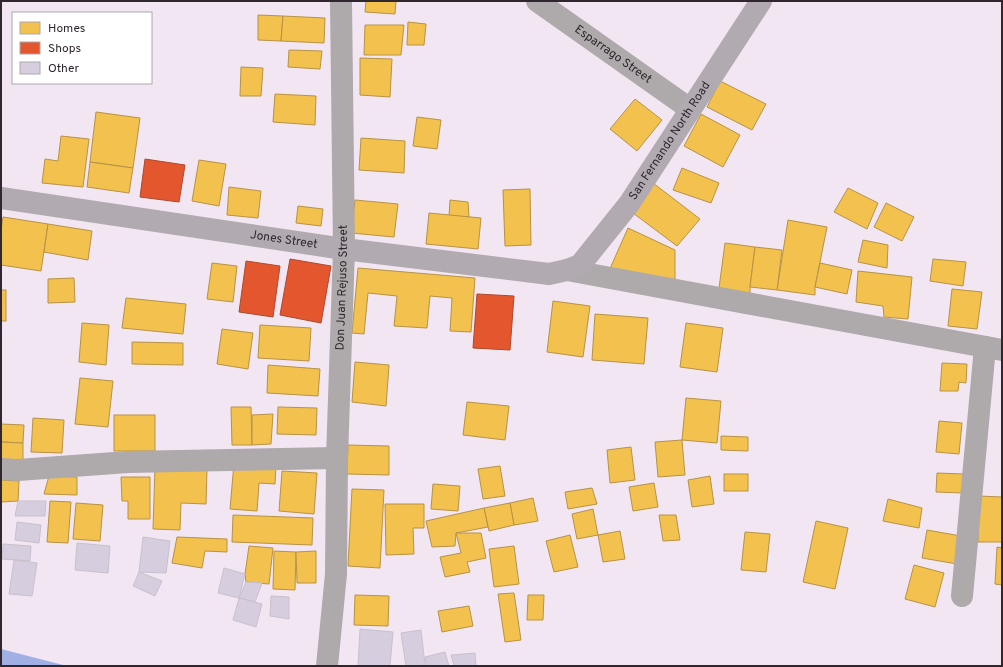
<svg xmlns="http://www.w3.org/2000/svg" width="1003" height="667" viewBox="0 0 1003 667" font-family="Overpass,sans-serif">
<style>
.water{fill:#a1b0e4}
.homes{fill:#f2c14e;stroke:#b89244}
.shops{fill:#e4572e;stroke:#ae482e}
.building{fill:#d6cedf;stroke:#c8c1cc}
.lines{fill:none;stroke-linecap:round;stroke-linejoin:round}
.minor{stroke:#aea9ab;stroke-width:22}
.major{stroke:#b2aab1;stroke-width:22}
.labels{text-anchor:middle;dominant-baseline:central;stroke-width:4;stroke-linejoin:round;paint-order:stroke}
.street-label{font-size:12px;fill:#2f262e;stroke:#fff}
</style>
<rect width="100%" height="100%" fill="#f2e6f2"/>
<path class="water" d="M1 649 67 666H1Z"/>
<g class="homes">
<path d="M366 1H396L395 14 365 12Z"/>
<path d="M258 15 283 16 281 41 258 40Z"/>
<path d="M283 16 325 18 324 43 281 41Z"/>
<path d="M408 22 426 24 424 45H407Z"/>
<path d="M365 25H404L401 55H364Z"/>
<path d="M289 50 322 51 320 69 288 67Z"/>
<path d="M360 58 392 59 390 97 360 95Z"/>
<path d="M241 67 263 68 261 96H240Z"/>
<path d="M720 81 766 104 752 130 707 107Z"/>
<path d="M275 94 316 96 315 125 273 122Z"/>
<path d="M635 99 662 120 637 151 610 129Z"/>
<path d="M96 112 140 118 133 168 90 162Z"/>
<path d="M701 114 740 135 723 167 684 146Z"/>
<path d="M417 117 441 120 437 149 413 146Z"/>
<path d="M61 136 89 139 83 187 42 183 45 159 58 161Z"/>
<path d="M361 138 405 141 404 173 359 170Z"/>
<path d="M199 160 226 164 219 206 192 201Z"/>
<path d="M90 162 133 168 129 193 87 187Z"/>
<path d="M682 168 719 183 711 203 673 190Z"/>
<path d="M653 183 700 219 677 246 629 210Z"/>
<path d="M229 187 261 191 258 218 227 215Z"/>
<path d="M848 188 878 203 867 229 834 212Z"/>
<path d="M530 189 531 245 505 246 503 190Z"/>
<path d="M355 200 398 204 394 237 351 233Z"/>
<path d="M450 200 468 202 469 217 449 216Z"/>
<path d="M886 203 914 217 902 241 874 227Z"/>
<path d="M298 206 323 209 321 226 296 223Z"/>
<path d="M429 213 481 218 478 249 426 244Z"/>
<path d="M3 217 48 224 41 271 1 265V230Z"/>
<path d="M788 220 827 227 815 287V295L777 290Z"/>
<path d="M48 224 92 231 88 260 44 252Z"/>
<path d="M628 228 675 250V282L608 273Z"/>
<path d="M863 240 888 245 887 268 858 262Z"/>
<path d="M725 243 755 247 750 287V293L719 288Z"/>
<path d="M755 247 782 250 777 290 750 287Z"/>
<path d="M933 259 966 262 963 286 930 281Z"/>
<path d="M212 263 237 266 233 302 207 299Z"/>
<path d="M820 263 852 270 847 294 815 287Z"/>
<path d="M358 268 475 278 471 332 450 331 452 298 430 296 427 328 394 326 397 296 368 293 364 334 352 333Z"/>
<path d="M858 271 912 277 908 319 884 317 883 306 856 302Z"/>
<path d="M74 278 75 302 48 303V279Z"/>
<path d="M952 289 982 292 977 329 948 326Z"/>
<rect x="1" y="290" width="5" height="31"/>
<path d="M126 298 186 304 183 334 122 328Z"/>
<path d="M553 301 590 306 583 357 547 352Z"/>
<path d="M595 314 648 318 644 364 592 360Z"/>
<path d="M82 323 109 325 106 365 79 362Z"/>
<path d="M686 323 723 328 717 372 680 367Z"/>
<path d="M260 325 311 328 309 361 258 358Z"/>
<path d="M222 329 253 333 248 369 217 364Z"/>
<path d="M132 342 183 343V365L132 364Z"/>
<path d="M355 362 389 365 386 406 352 402Z"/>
<path d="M942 363 967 364 966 383 959 382 958 391H940Z"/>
<path d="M268 365 320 369 318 396 267 393Z"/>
<path d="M80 378 113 381 108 427 75 424Z"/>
<path d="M686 398 721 401 717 443 682 440Z"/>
<path d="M467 402 509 406 505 440 463 435Z"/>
<path d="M231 407H251L252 445H232Z"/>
<path d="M278 407 317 408 316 435 277 434Z"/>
<path d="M273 414 271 444 252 445V415Z"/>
<rect x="114" y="415" width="41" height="36"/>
<path d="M33 418 64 420 62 453 31 452Z"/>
<path d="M939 421 962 423 959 454 936 452Z"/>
<path d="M1 424 24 425 23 443 1 442Z"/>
<path d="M721 436 748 437V451L721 450Z"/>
<path d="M682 440 685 475 658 477 655 442Z"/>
<path d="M1 442 23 443V461L1 460Z"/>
<path d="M348 445 389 446V475L347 474Z"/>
<path d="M631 447 635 480 610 483 607 450Z"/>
<path d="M234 463 276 466 275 484 259 483 257 511 230 509Z"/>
<path d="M500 466 505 496 483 499 478 469Z"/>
<path d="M155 467 207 469 206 504 181 503 180 530 153 529Z"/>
<path d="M282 471 317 473 314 514 279 511Z"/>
<path d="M937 473 964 474 963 493 936 492Z"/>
<rect x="724" y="474" width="24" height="17"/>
<path d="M49 476 77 477V495L44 494Z"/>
<path d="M710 476 714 504 692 507 688 480Z"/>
<path d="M121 477H150V519H128V501H122Z"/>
<path d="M1 480 19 481 18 501 1 502Z"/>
<path d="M654 483 658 507 633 511 629 487Z"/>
<path d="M433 484 460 486 458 511 431 509Z"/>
<path d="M592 488 597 504 568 509 565 492Z"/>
<path d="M352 489 384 490 380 568 348 566Z"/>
<path d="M979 496 1002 497V542H978Z"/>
<path d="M533 498 538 521 514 525 510 503Z"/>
<path d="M888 499 922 508 919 528 883 521Z"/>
<path d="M50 501 71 502 68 543 47 542Z"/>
<path d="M76 503 103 505 100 541 73 539Z"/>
<path d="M510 503 514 525 489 531 484 508Z"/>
<path d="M385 504H424V528H413L414 554 386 555Z"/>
<path d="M484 508 488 527 456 533 455 546 432 547 426 521Z"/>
<path d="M593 509 598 535 577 539 572 514Z"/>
<path d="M233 515 313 518 312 545 232 542Z"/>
<path d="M659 515H676L680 540 663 541Z"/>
<path d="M816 521 848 528 835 589 803 582Z"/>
<path d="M927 530 961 536 957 564 922 558Z"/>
<path d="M620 531 625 559 603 562 598 535Z"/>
<path d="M745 532 770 534 766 572 741 570Z"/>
<path d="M456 533H481L486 558 467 562 470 572 445 577 440 557 461 553Z"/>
<path d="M570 535 578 567 554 572 546 541Z"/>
<path d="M177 537 227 539V552L205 551 202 568 172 563Z"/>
<path d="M249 546 273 548 269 584 246 582 245 574Z"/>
<path d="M514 546 519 584 494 587 489 549Z"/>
<path d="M997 547 1002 548V585L995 584Z"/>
<path d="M274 551 296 552 295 590 273 589Z"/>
<path d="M316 551V583H297L296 552Z"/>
<path d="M914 565 944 573 935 607 905 599Z"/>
<path d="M514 593 521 640 505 642 498 594Z"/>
<path d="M355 595 389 596 388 626 354 625Z"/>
<path d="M528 595H544L543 620H527Z"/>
<path d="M469 606 473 626 442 632 438 611Z"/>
</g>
<g class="shops">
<path d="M145 159 185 165 179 202 140 197Z"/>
<path d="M290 259 331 266 321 323 280 315Z"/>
<path d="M246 261 280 266 273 317 239 312Z"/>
<path d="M477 294 514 296 510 350 473 348Z"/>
</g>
<g class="building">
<path d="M18 501H46L45 516H15Z"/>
<path d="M17 522 41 525 39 543 15 540Z"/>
<path d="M143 537 170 541 166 573 139 572Z"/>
<path d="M77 543 110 546 108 573 75 570Z"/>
<path d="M3 544 31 546 30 561 2 559Z"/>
<path d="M14 560 37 563 32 596 9 594Z"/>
<path d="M224 568 245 574 239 598 218 593Z"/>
<path d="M139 572 162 581 155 596 133 586Z"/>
<path d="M246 582 262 583 255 602 239 598Z"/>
<path d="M271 596 289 597V619L270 616Z"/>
<path d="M239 598 262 604 256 627 233 620Z"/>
<path d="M360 629 393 632 390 666H358Z"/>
<path d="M421 630 425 665 406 666 401 633Z"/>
<path d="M445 652 449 666H427L425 657Z"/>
<path d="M475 653 476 666H454L451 655Z"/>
</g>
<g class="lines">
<g class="minor">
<path id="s1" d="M537 1 690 109"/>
<path d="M567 270 1002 350"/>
<path d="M1 469 18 470 128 462 337 458"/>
<path d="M962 596 985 347"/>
<path id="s2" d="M327 666 336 574 337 458 344 249 341 1"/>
</g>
<path class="major" id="s3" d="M1 198 344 249 549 274 567 270 580 265 629 204 761 1"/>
</g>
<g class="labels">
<g class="street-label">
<text stroke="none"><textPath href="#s1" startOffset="93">Esparrago Street</textPath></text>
<text stroke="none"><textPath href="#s3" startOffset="739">San Fernando North Road</textPath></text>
<text stroke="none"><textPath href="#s3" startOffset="286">Jones Street</textPath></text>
<text stroke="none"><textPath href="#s2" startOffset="379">Don Juan Rejuso Street</textPath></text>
</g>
</g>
<rect width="1003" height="667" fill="none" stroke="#2f262e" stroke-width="4"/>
<rect x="12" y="12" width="140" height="72" fill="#ffffff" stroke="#aca8ab"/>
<rect x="20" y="22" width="20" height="12" fill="#f2c14e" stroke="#aca8ab"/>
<text x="48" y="32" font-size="12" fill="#2f262e">Homes</text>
<rect x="20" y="42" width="20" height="12" fill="#e4572e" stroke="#aca8ab"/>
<text x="48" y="52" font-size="12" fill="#2f262e">Shops</text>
<rect x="20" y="62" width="20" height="12" fill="#d6cedf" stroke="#aca8ab"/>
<text x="48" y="72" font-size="12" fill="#2f262e">Other</text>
</svg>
